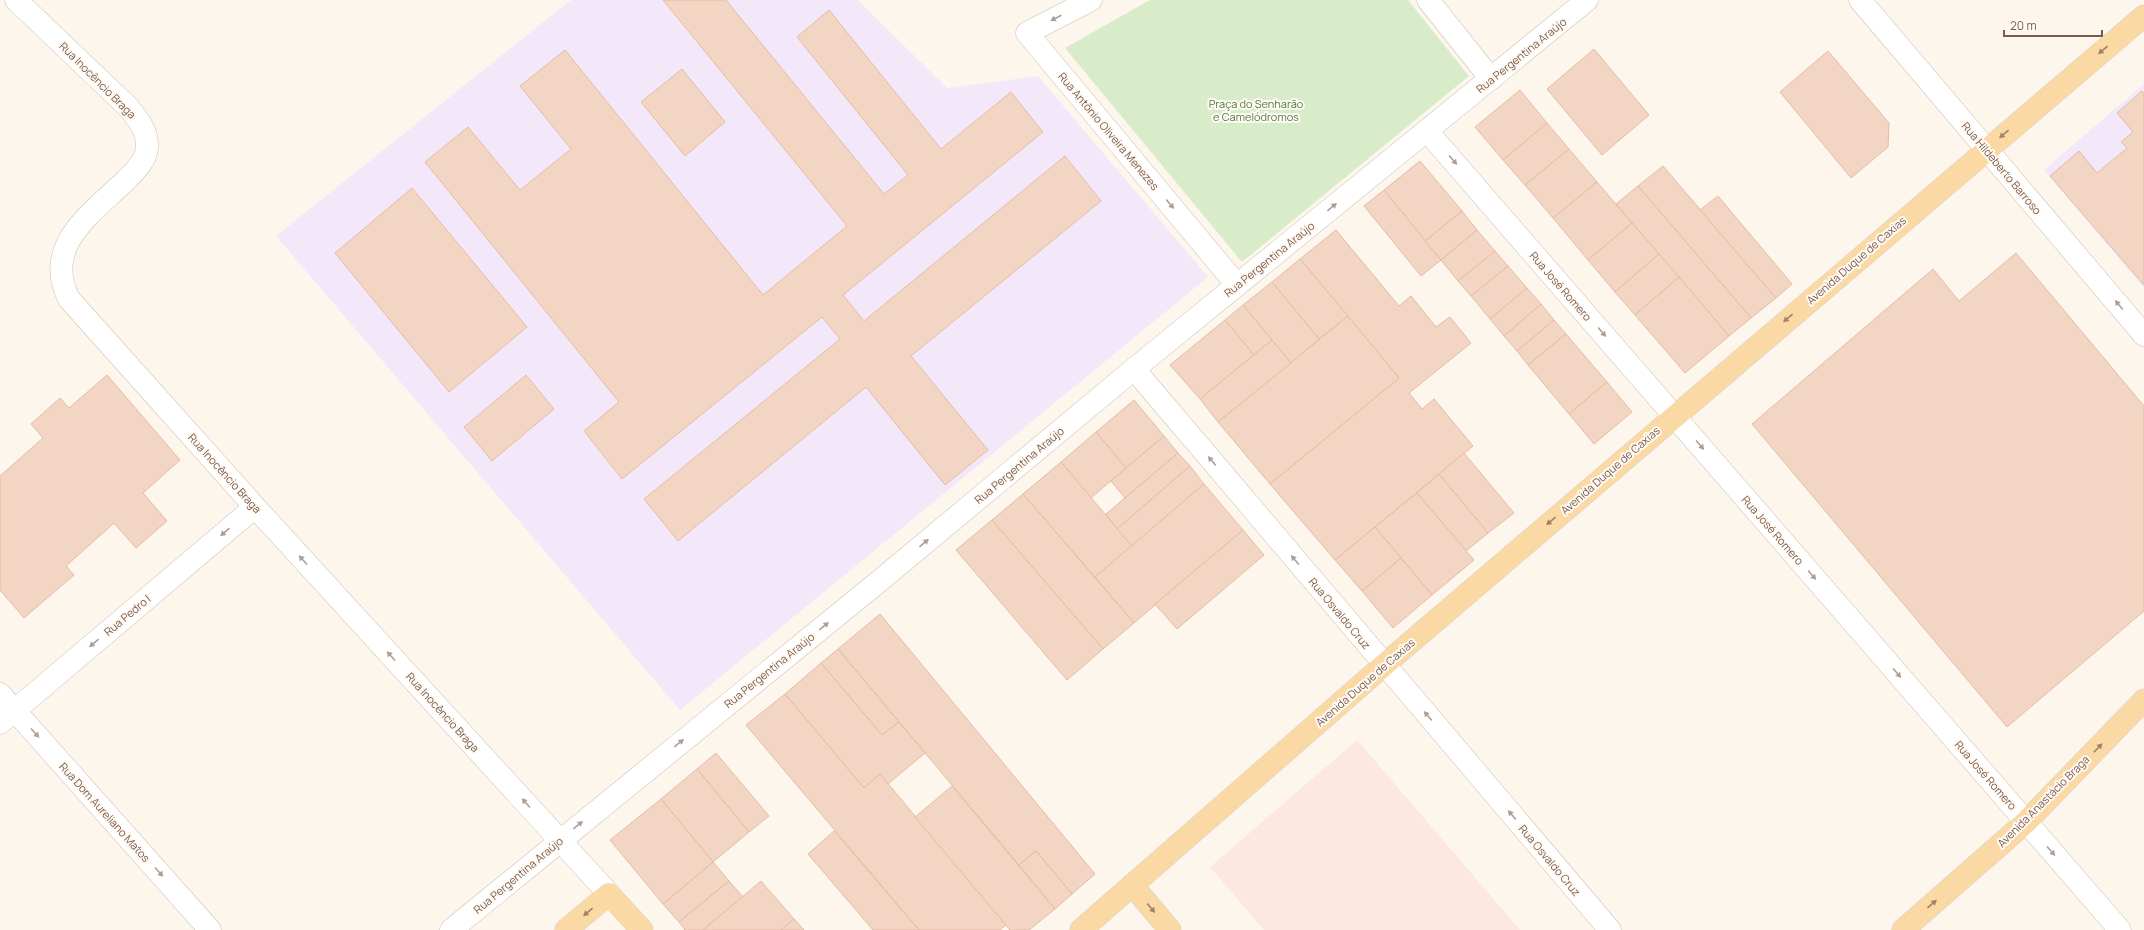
<svg xmlns="http://www.w3.org/2000/svg" width="2144" height="930" viewBox="0 0 2144 930" font-family="Manrope,sans-serif">
<style>
.commercial{fill:#fde8e0}
.education{fill:#f3e8fa;fill-rule:evenodd}
.green{fill:#d8ecc9}
.building{fill:#f3d5c3;stroke:#e6bba3}
.lines{fill:none;stroke-linecap:round;stroke-linejoin:round}
.minor-casing{stroke:#d1beb0;stroke-width:23}
.major-casing{stroke:#dad1cd;stroke-width:23}
.minor{stroke:#fff;stroke-width:22}
.major{stroke:#fbd9a5;stroke-width:22}
.oneway{fill:#af9d94}
.oneway2{fill:#a18267}
.labels{text-anchor:middle;dominant-baseline:central;stroke-width:4;stroke-linejoin:round;paint-order:stroke}
.street-label{font-size:11px;fill:#7a5c4d;stroke:#fffaf3}
.park-label{font-size:11px;fill:#537a41;stroke:#fffaf3}
</style>
<rect width="100%" height="100%" fill="#fdf6ec"/>
<path class="commercial" d="M1357 740 1520 930H1264L1210 867Z"/>
<g class="education">
<path d="M571 0H663L847 226 763 295 565 50 571 149 520 190 468 127 425 162 619 402 584 432 622 479 822 317 840 339 644 499 678 541 866 387 945 485 988 450 911 356 1101 201 1065 157 864 321 843 295 1043 132 1011 92 941 149 829 11 797 37 908 175 884 194 726 0H858L947 88 1038 76 1208 277 680 710 276 236ZM682 69 725 122 685 156 642 102ZM412 188 527 327 450 391 335 253ZM526 375 554 409 492 461 464 427Z"/>
<path d="M2144 84V93L2142 91 2117 113 2133 132 2122 142 2127 148 2097 173 2079 151 2050 176 2144 285V288L2044 170Z"/>
</g>
<path class="green" d="M1150 0H1408L1469 76 1242 262 1065 48Z"/>
<g class="building">
<path d="M663 0H726L884 194 908 175 797 37 829 10 941 149 1011 92 1043 132 843 295 864 321 1065 156 1101 201 911 356 988 450 945 485 866 387 678 541 644 499 840 339 822 317 622 479 584 431 619 402 425 162 468 127 520 190 571 149 520 86 565 50 763 295 847 226Z"/>
<path d="M1594 49 1649 115 1602 155 1547 89Z"/>
<path d="M1828 51 1889 123 1888 147 1851 178 1780 92Z"/>
<path d="M682 69 725 122 685 156 641 102Z"/>
<path d="M1520 90 1547 123 1503 160 1475 127Z"/>
<path d="M2142 91 2144 93V285L2050 176 2079 151 2097 173 2127 148 2121 142 2133 132 2117 113Z"/>
<path d="M1547 123 1569 149 1525 185 1503 160Z"/>
<path d="M1569 149 1597 182 1553 218 1525 185Z"/>
<path d="M1420 161 1462 211 1425 241 1384 190Z"/>
<path d="M1663 166 1776 298 1751 318 1638 186Z"/>
<path d="M1597 182 1632 223 1588 260 1553 218Z"/>
<path d="M1638 186 1751 318 1729 336 1616 204Z"/>
<path d="M412 188 527 327 449 392 335 253Z"/>
<path d="M1384 190 1441 260 1421 276 1364 206Z"/>
<path d="M1718 196 1792 284 1776 298 1700 210Z"/>
<path d="M1462 211 1477 230 1441 260 1425 241Z"/>
<path d="M1632 223 1659 254 1615 292 1588 260Z"/>
<path d="M1336 230 1399 306 1411 296 1436 327 1450 317 1471 343 1409 393 1422 409 1434 399 1473 446 1335 560 1270 484 1399 378 1300 259Z"/>
<path d="M1477 230 1495 251 1458 281 1441 260Z"/>
<path d="M1495 251 1508 266 1471 296 1458 281Z"/>
<path d="M2016 253 2144 406V611L2007 727 1752 424 1933 269 1959 301Z"/>
<path d="M1659 254 1679 277 1635 315 1615 292Z"/>
<path d="M1300 259 1348 316 1319 339 1272 282Z"/>
<path d="M1508 266 1527 288 1490 319 1471 296Z"/>
<path d="M1679 277 1729 336 1685 373 1635 315Z"/>
<path d="M1272 282 1319 339 1291 363 1243 305Z"/>
<path d="M1527 288 1541 304 1504 336 1490 319Z"/>
<path d="M1541 304 1554 320 1517 351 1504 336Z"/>
<path d="M1243 305 1272 340 1254 355 1225 320Z"/>
<path d="M1348 316 1399 378 1270 484 1218 422Z"/>
<path d="M1225 320 1254 355 1200 399 1170 365Z"/>
<path d="M1554 320 1566 334 1528 365 1517 351Z"/>
<path d="M1566 334 1607 382 1569 414 1528 365Z"/>
<path d="M1272 340 1291 363 1218 422 1200 399Z"/>
<path d="M107 375 180 460 143 493 167 521 136 548 114 523 66 566 74 575 24 618 0 590V476L43 438 31 424 60 398 69 408Z"/>
<path d="M526 375 554 409 492 461 464 427Z"/>
<path d="M1607 382 1632 412 1594 444 1569 414Z"/>
<path d="M1134 400 1164 436 1126 468 1096 432Z"/>
<path d="M1096 432 1126 468 1091 498 1061 462Z"/>
<path d="M1164 436 1178 453 1125 498 1111 481Z"/>
<path d="M1178 453 1190 466 1117 529 1106 514Z"/>
<path d="M1464 453 1514 513 1488 533 1439 474Z"/>
<path d="M1061 462 1132 546 1095 577 1023 494Z"/>
<path d="M1190 466 1204 484 1132 546 1117 529Z"/>
<path d="M1439 474 1488 533 1466 551 1417 493Z"/>
<path d="M1204 484 1243 530 1134 623 1095 577Z"/>
<path d="M1417 493 1474 560 1432 595 1375 527Z"/>
<path d="M1023 494 1134 623 1103 649 992 520Z"/>
<path d="M992 520 1103 649 1067 680 956 550Z"/>
<path d="M1375 527 1401 558 1362 591 1335 560Z"/>
<path d="M1243 530 1264 555 1177 629 1155 604Z"/>
<path d="M1401 558 1432 595 1393 628 1362 591Z"/>
<path d="M880 614 1095 874 1072 894 1036 851 1019 865 838 649Z"/>
<path d="M838 649 899 722 882 735 821 663Z"/>
<path d="M821 663 882 735 899 722 925 753 888 784 880 774 864 788 785 694Z"/>
<path d="M785 694 864 788 880 774 1006 925 1000 930H919L746 725Z"/>
<path d="M716 753 769 816 749 832 697 769Z"/>
<path d="M697 769 749 832 713 862 661 799Z"/>
<path d="M952 786 1055 909 1029 930H1010L915 817Z"/>
<path d="M661 799 713 862 663 904 610 840Z"/>
<path d="M834 831 919 930H873L808 854Z"/>
<path d="M1036 851 1072 894 1055 909 1019 865Z"/>
<path d="M713 862 729 881 679 922 663 904Z"/>
<path d="M729 881 743 897 703 930H685L679 922Z"/>
<path d="M761 881 794 919 781 930H703Z"/>
<path d="M794 919 804 930H781Z"/>
</g>
<g class="lines">
<defs>
<g id="minor">
<path d="M16 0 128 107C138 119 148 131 147 148 146 161 134 172 125 181 91 214 42 246 69 299L255 507 609 894"/>
<path d="M1091 0 1027 33 1237 285"/>
<path d="M1428 0 1491 79"/>
<path d="M1860 0 2144 335"/>
<path d="M1427 131 2120 930"/>
<path d="M1134 369 1610 930"/>
<path d="M0 694 210 930"/>
<path d="M0 723 255 507"/>
<path d="M451 930 877 583 1134 369 1587 0"/>
</g>
<g id="major">
<path d="M1132 885 1170 930"/>
<path d="M566 930 609 894 642 930"/>
<path d="M1081 930 1384 665 2144 16"/>
<path d="M1903 930 2026 822 2144 700"/>
</g>
</defs>
<use href="#minor" class="minor-casing"/>
<use href="#major" class="major-casing"/>
<use href="#minor" class="minor"/>
<use href="#major" class="major"/>
</g>
<defs><path id="oneway-solid" d="M-6-.8H1V-3.2L6.5 0L1 3.2V.8H-6Z"/></defs>
<g class="oneway">
<use href="#oneway-solid" transform="translate(1056 18) rotate(153)"/>
<use href="#oneway-solid" transform="translate(1453 160) rotate(49)"/>
<use href="#oneway-solid" transform="translate(1170 204) rotate(50)"/>
<use href="#oneway-solid" transform="translate(1332 207) rotate(-39)"/>
<use href="#oneway-solid" transform="translate(2119 305) rotate(-130)"/>
<use href="#oneway-solid" transform="translate(1602 332) rotate(49)"/>
<use href="#oneway-solid" transform="translate(1700 445) rotate(49)"/>
<use href="#oneway-solid" transform="translate(1212 461) rotate(-130)"/>
<use href="#oneway-solid" transform="translate(225 532) rotate(140)"/>
<use href="#oneway-solid" transform="translate(924 543) rotate(-40)"/>
<use href="#oneway-solid" transform="translate(303 560) rotate(-132)"/>
<use href="#oneway-solid" transform="translate(1295 560) rotate(-130)"/>
<use href="#oneway-solid" transform="translate(1812 575) rotate(49)"/>
<use href="#oneway-solid" transform="translate(824 626) rotate(-39)"/>
<use href="#oneway-solid" transform="translate(94 643) rotate(140)"/>
<use href="#oneway-solid" transform="translate(391 656) rotate(-132)"/>
<use href="#oneway-solid" transform="translate(1897 673) rotate(49)"/>
<use href="#oneway-solid" transform="translate(1428 716) rotate(-130)"/>
<use href="#oneway-solid" transform="translate(35 733) rotate(48)"/>
<use href="#oneway-solid" transform="translate(679 743) rotate(-39)"/>
<use href="#oneway-solid" transform="translate(526 803) rotate(-132)"/>
<use href="#oneway-solid" transform="translate(1512 815) rotate(-130)"/>
<use href="#oneway-solid" transform="translate(578 825) rotate(-39)"/>
<use href="#oneway-solid" transform="translate(2051 851) rotate(49)"/>
<use href="#oneway-solid" transform="translate(159 872) rotate(48)"/>
</g>
<g class="oneway2">
<use href="#oneway-solid" transform="translate(2103 50) rotate(140)"/>
<use href="#oneway-solid" transform="translate(2004 134) rotate(140)"/>
<use href="#oneway-solid" transform="translate(1788 318) rotate(139)"/>
<use href="#oneway-solid" transform="translate(1551 521) rotate(139)"/>
<use href="#oneway-solid" transform="translate(2098 748) rotate(-46)"/>
<use href="#oneway-solid" transform="translate(1932 904) rotate(-41)"/>
<use href="#oneway-solid" transform="translate(1151 908) rotate(50)"/>
<use href="#oneway-solid" transform="translate(588 912) rotate(140)"/>
</g>
<g class="labels">
<g class="street-label">
<text transform="translate(1521 55) rotate(-39)">Rua Pergentina Araújo</text>
<text transform="translate(98 80) rotate(45)">Rua Inocêncio Braga</text>
<text transform="translate(1109 131) rotate(50)">Rua Antônio Oliveira Menezes</text>
<text transform="translate(2002 168) rotate(50)">Rua Hildeberto Barroso</text>
<text transform="translate(1269 259) rotate(-39)">Rua Pergentina Araújo</text>
<text transform="translate(1856 260) rotate(-41)">Avenida Duque de Caxias</text>
<text transform="translate(1561 286) rotate(49)">Rua José Romero</text>
<text transform="translate(1019 465) rotate(-40)">Rua Pergentina Araújo</text>
<text transform="translate(1610 470) rotate(-41)">Avenida Duque de Caxias</text>
<text transform="translate(225 473) rotate(48)">Rua Inocêncio Braga</text>
<text transform="translate(1773 530) rotate(49)">Rua José Romero</text>
<text transform="translate(1340 613) rotate(50)">Rua Osvaldo Cruz</text>
<text transform="translate(127 615) rotate(-40)">Rua Pedro I</text>
<text transform="translate(769 670) rotate(-39)">Rua Pergentina Araújo</text>
<text transform="translate(1365 682) rotate(-41)">Avenida Duque de Caxias</text>
<text transform="translate(443 712) rotate(48)">Rua Inocêncio Braga</text>
<text transform="translate(1986 775) rotate(49)">Rua José Romero</text>
<text transform="translate(2043 801) rotate(-45)">Avenida Anastácio Braga</text>
<text transform="translate(105 812) rotate(48)">Rua Dom Aureliano Matos</text>
<text transform="translate(1550 860) rotate(50)">Rua Osvaldo Cruz</text>
<text transform="translate(518 875) rotate(-40)">Rua Pergentina Araújo</text>
</g>
<g class="park-label">
<text x="1256" y="103">Praça do Senharão<tspan x="1256" dy="13">e Camelódromos</tspan></text>
</g>
</g>
<path d="M2004 30v6h98v-6" fill="none" stroke="#7a5c4d" stroke-width="2"/>
<text x="2010" y="30" font-size="12" fill="#7a5c4d" stroke="#fffaf3" stroke-width="3" paint-order="stroke">20 m</text>
</svg>
